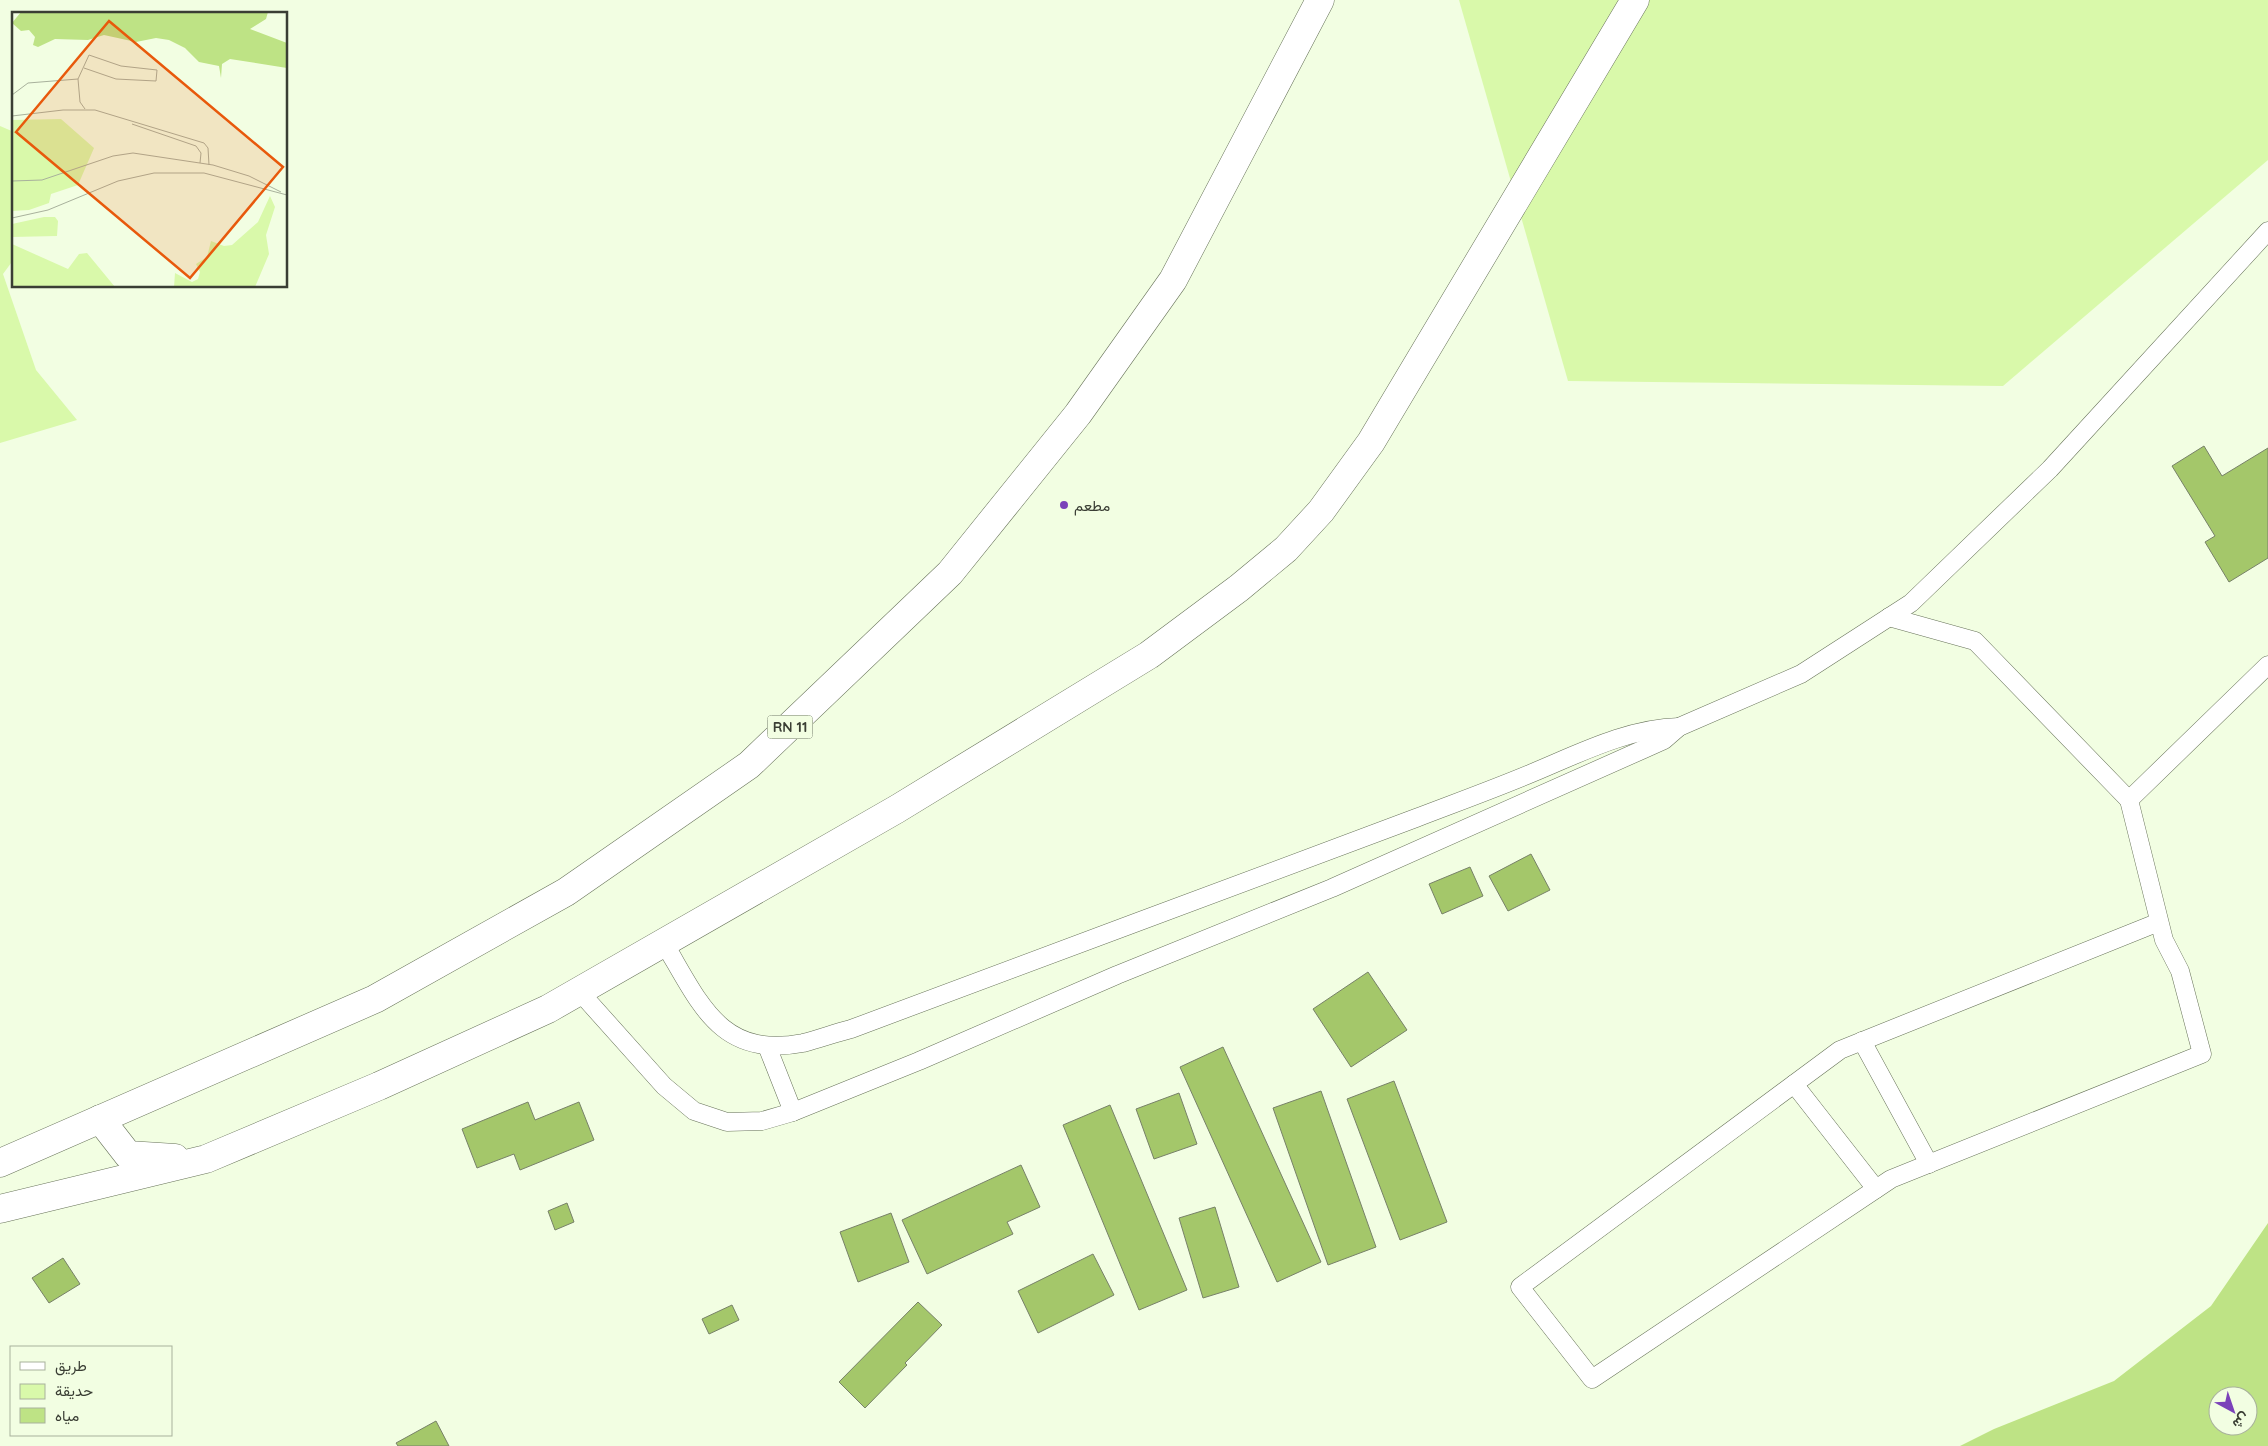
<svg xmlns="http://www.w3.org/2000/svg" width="2268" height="1446" viewBox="0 0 2268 1446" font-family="Quicksand,Vazirmatn,sans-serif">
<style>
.green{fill:#d9f9aa}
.water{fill:#bee385;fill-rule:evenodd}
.building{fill:#a4c76a;stroke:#778168}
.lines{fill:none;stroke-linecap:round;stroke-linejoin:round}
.service-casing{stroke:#68735a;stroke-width:19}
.tertiary-casing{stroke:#68735a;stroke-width:29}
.primary-casing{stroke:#68735a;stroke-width:29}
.service{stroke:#fff;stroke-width:18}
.tertiary{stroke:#fff;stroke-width:28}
.primary{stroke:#fff;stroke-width:28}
.poi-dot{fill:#7b42b9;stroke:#f2fee2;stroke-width:2}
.labels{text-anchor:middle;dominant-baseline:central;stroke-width:4;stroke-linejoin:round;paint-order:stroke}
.shield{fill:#f2fee2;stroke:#717868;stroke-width:1}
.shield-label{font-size:14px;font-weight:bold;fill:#3a3e34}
.poi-label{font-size:15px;fill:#3a3e34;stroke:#f2fee2;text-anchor:start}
.inset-road{fill:none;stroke:#a8b19c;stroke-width:1}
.view{fill:#e8590c;fill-opacity:0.15;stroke:#e8590c;stroke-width:2.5}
.inset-edge{fill:none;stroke:#3a3e34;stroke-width:2.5}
</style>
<rect width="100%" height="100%" fill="#f2fee2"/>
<g class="green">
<path d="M1459 0H2268V160L2003 386 1568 381Z"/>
<path d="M0 126 14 132V259L3 274 36 370 77 420 0 443Z"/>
</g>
<path class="water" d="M2268 1223V1446H1960L1994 1429 2114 1381 2211 1306ZM2218 1396H2248V1426H2218Z"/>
<g class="building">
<path d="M2204 446 2222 476 2268 448V558L2229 582 2205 542 2215 536 2172 466Z"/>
<path d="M1531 854 1550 890 1508 911 1489 876Z"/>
<path d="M1470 867 1483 896 1442 914 1429 884Z"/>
<path d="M1368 972 1407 1030 1351 1067 1313 1009Z"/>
<path d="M1223 1047 1321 1262 1277 1282 1180 1067Z"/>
<path d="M1394 1081 1447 1222 1400 1240 1347 1099Z"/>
<path d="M1321 1091 1376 1247 1328 1265 1273 1108Z"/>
<path d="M1179 1093 1197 1144 1154 1159 1136 1109Z"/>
<path d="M528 1102 535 1120 579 1102 594 1140 520 1170 514 1154 477 1168 462 1129Z"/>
<path d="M1110 1105 1187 1290 1139 1310 1063 1125Z"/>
<path d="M1021 1165 1040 1207 1007 1222 1013 1234 927 1274 902 1220Z"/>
<path d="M567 1203 574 1222 555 1230 548 1211Z"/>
<path d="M1215 1207 1239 1287 1203 1298 1179 1218Z"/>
<path d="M891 1213 909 1262 858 1282 840 1232Z"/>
<path d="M1093 1254 1114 1295 1038 1333 1018 1291Z"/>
<path d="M63 1258 80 1284 49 1303 32 1278Z"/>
<path d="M918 1302 942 1325 905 1363 907 1365 865 1408 839 1382Z"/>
<path d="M732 1305 739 1320 709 1334 702 1319Z"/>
<path d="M436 1421 449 1446H398L396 1443Z"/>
</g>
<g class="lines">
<defs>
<g id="service">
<path d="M1889 617 1975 641 2129 800"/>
<path d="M2159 922 1840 1050 1520 1287 1592 1379 1891 1179 2202 1054 2180 971 2164 940 2129 800 2268 665"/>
<path d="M664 943C700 1003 720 1059 803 1043 819 1039 835 1033 851 1029 1039 957 1228 890 1416 818 1455 803 1494 789 1532 773 1578 754 1628 728 1679 727"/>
<path d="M579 991 664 1086 694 1111 727 1122 762 1121 793 1112 919 1061 1117 975 1332 888 1644 749 1664 740 1679 727 1801 674 1911 603 2050 469 2268 231"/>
<path d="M1862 1041 1929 1164"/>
<path d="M767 1046 793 1112"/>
<path d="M1794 1084 1876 1189"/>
</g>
<g id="tertiary">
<path d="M100 1119 128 1155 175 1158"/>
<path d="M0 1209 206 1159 379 1086 548 1009 897 809 1149 655 1239 588 1286 549 1321 511 1371 442 1635 0"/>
</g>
<path id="primary" d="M0 1163 375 999 566 892 749 765 950 573 1078 414 1173 280 1320 0"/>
</defs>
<use href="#service" class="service-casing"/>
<use href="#tertiary" class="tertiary-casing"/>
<use href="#primary" class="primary-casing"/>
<use href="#service" class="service"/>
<use href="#tertiary" class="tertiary"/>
<use href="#primary" class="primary"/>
</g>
<circle class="poi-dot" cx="1064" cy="505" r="5"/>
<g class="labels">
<rect class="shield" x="767.5" y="715.5" width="45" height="23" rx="4"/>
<g class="shield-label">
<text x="790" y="727">RN 11</text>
</g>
<g class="poi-label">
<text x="1074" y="505">مطعم</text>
</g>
</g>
<g transform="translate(12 12)">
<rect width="275" height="275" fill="#f2fee2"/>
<path d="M49 107 82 136 66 173 39 182 37 191 17 198 0 199V108ZM258 184 263 195 254 223 257 242 243 275H162L163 261 180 270 186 267 188 260 184 252 195 245 199 229 212 234 220 233 246 210ZM32 205H43L46 209 45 224 0 225V212ZM0 232 56 257 67 242 75 241 103 275H0Z" fill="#d9f9aa"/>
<path d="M9 0H256L254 7 238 17 275 31V56L218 47 210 52 209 66 207 54 187 50 173 36 157 28 144 26 124 30 92 23 76 28 43 27 26 35 21 33 23 25 17 18 9 19 0 11Z" fill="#bee385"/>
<path class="inset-road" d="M66 67 68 90 73 97M0 83 16 71 66 67 77 43 109 54 145 58 144 69 104 67 72 56M0 104 51 98H83L192 131 196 136 197 153M120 112 184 134 189 141 188 151M0 169 30 168 101 144 121 141 201 153 237 164 269 180M0 206 36 198 106 169 142 161H192L275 183"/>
<path class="view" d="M97 9 271 155 178 266 4 120Z"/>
<rect width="275" height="275" class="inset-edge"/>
</g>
<rect x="10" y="1346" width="162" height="90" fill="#f2fee2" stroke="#a8b19c"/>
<rect x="20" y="1362" width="25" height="8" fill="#ffffff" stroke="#a8b19c"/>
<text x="55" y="1371" font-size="15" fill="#3a3e34">طريق</text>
<rect x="20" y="1384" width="25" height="15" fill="#d9f9aa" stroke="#a8b19c"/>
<text x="55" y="1396" font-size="15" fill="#3a3e34">حديقة</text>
<rect x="20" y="1408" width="25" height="15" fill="#bee385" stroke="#a8b19c"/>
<text x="55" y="1421" font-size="15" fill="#3a3e34">مياه</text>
<g transform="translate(2233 1411) rotate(140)"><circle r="24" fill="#f2fee2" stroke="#a8b19c"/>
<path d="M0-4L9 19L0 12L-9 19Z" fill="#7b42b9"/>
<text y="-8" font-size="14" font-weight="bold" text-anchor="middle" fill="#3a3e34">ش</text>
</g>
</svg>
